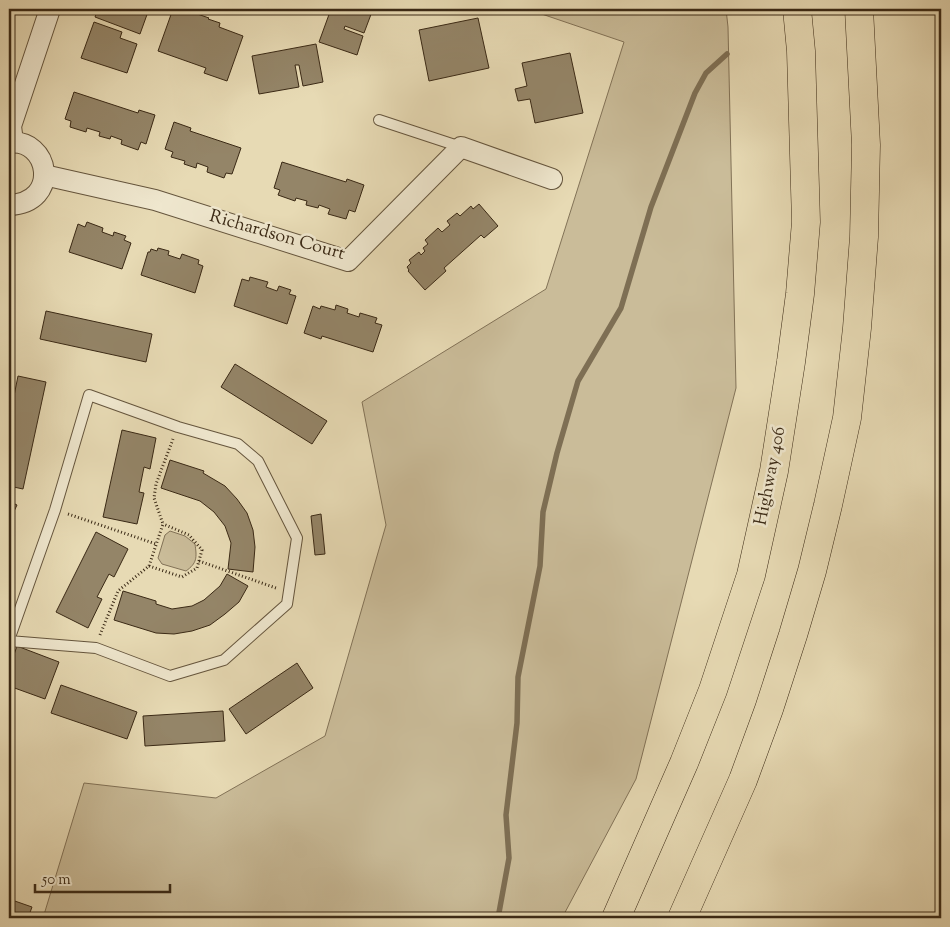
<svg xmlns="http://www.w3.org/2000/svg" width="950" height="927" viewBox="0 0 950 927" font-family="'Sorts Mill Goudy',serif">
<style>
.green{fill:#cabc99;stroke:#827257}
.lines{fill:none;stroke-linecap:round;stroke-linejoin:round}
.stream{stroke:#7e6f54;stroke-width:5.5}
.building{fill:#948568;stroke:#3a2915}
.service-casing{stroke:#65553d;stroke-width:12}
.minor-casing{stroke:#65553d;stroke-width:22}
.motorway-casing{stroke:#3a2915;stroke-width:29}
.path{stroke:#3a2915;stroke-width:3;stroke-dasharray:1 2.5;stroke-linecap:butt}
.service{stroke:#efe7ce;stroke-width:10}
.minor{stroke:#efe7ce;stroke-width:20}
.motorway{stroke:#e7dab4;stroke-width:28}
.labels{text-anchor:middle;dominant-baseline:central;stroke-width:5;stroke-linejoin:round;paint-order:stroke}
.street-label{font-size:18px;fill:#3a2915;stroke:#efe7ce}
</style>
<rect width="100%" height="100%" fill="#e7dab4"/>
<filter id="stains"><feTurbulence type="fractalNoise" baseFrequency=".004" numOctaves="4"/><feColorMatrix values="0 0 0 0 .2 0 0 0 0 .09 0 0 0 0 .02 0 0 0 .5 -.17"/></filter>
<radialGradient id="worn" r=".72"><stop offset=".6" stop-color="#630" stop-opacity="0"/><stop offset="1" stop-color="#630" stop-opacity=".3"/></radialGradient>
<g class="green">
<path d="M527 9H726L728 27 736 388 636 779 562 918H43L84 783 216 798 325 736 386 525 362 402 546 289 624 42Z"/>
<path d="M170 531 185 536 195 544C197 558 197 563 186 571L162 564 158 558 165 535Z"/>
</g>
<g class="lines">
<path class="stream" d="M498 918 509 858 506 815 517 723 518 677 540 566 543 512 557 453 578 381 621 308 651 207 695 93 706 73 727 54"/>
</g>
<g class="building">
<path d="M98 9H149L140 34 95 17Z"/>
<path d="M173 9H183L209 18 208 19 220 23 219 27 243 36 227 81 204 73 206 68 158 51Z"/>
<path d="M331 9H373L364 33 345 26 344 29 363 36 357 55 319 42Z"/>
<path d="M478 18 489 68 429 81 419 30Z"/>
<path d="M94 22 122 32 120 38 137 44 127 73 81 58Z"/>
<path d="M316 44 323 82 303 86 299 65H295L299 87 259 94 252 56Z"/>
<path d="M570 53 583 113 535 123 530 99 518 101 515 89 527 86 522 63Z"/>
<path d="M74 92 138 113 139 110 155 115 146 144 141 142 138 150 121 144 122 140 111 136 110 139 99 136 100 132 87 128 86 132 70 127 71 121 65 119Z"/>
<path d="M174 122 191 128 190 131 241 148 232 174 226 173 224 178 207 172 208 167 197 163 196 168 184 164 185 161 171 157 173 152 165 149Z"/>
<path d="M282 162 346 182 347 179 364 185 355 212 349 210 346 219 328 214 330 209 319 205 318 208 306 205 307 201 296 198 295 201 278 195 280 190 274 188Z"/>
<path d="M479 204 498 226 484 238 481 235 444 268 446 271 425 290 408 271 409 270 407 267 411 263 409 260 419 252 421 255 425 251 423 248 428 244 425 240 438 228 442 232 450 225 447 221 457 213 460 216 471 206 473 209Z"/>
<path d="M87 222 103 228 102 232 113 236 114 232 126 236 124 240 131 243 122 269 69 252 78 224 85 227Z"/>
<path d="M158 248 169 251 168 255 180 259 182 254 199 260 198 264 203 266 195 293 141 275 148 252H150L151 249 157 251Z"/>
<path d="M250 277 268 282 266 287 277 291 279 286 291 290 289 294 296 296 287 324 234 306 242 279 249 281Z"/>
<path d="M336 305 348 309 347 313 359 317 360 313 377 318 375 323 382 325 373 352 322 336 321 339 304 333 313 306 320 309 321 306 335 310Z"/>
<path d="M46 311 152 334 146 362 40 339Z"/>
<path d="M235 364 327 421 312 444 221 387Z"/>
<path d="M18 376 46 382 23 489 9 486V421Z"/>
<path d="M122 430 156 438 150 469 144 467 139 492 144 493 137 524 103 517Z"/>
<path d="M170 460 204 471 203 473 225 486 237 499 247 513 253 530 255 547 253 572 228 569 231 543 225 526 214 512 200 501 161 488Z"/>
<path d="M9 501 17 505 9 522Z"/>
<path d="M321 514 325 554 315 555 311 516Z"/>
<path d="M96 532 128 549 114 577 109 574 97 597 102 599 88 628 56 612Z"/>
<path d="M227 574 248 586 239 602 225 614 210 625 192 631 174 634 156 633 114 620 123 591 156 601V604L172 609 192 606 204 600 220 586Z"/>
<path d="M17 646 59 662 45 699 9 686V669Z"/>
<path d="M297 663 313 688 246 734 229 709Z"/>
<path d="M61 685 137 712 127 739 51 713Z"/>
<path d="M223 711 225 741 145 746 143 716Z"/>
<path d="M9 899 32 907 28 918H9Z"/>
</g>
<g class="lines">
<defs>
<g id="service">
<path d="M379 120 461 147"/>
<path d="M9 640 55 510 89 395 178 427 238 444 258 461 297 538 287 604 224 660 170 676 96 648 9 641"/>
</g>
<g id="minor">
<path d="M13 142 11 126 50 9"/>
<path d="M9 143C49 137 62 203 9 205"/>
<path d="M44 175 155 200 348 261 461 147 552 179"/>
</g>
<g id="motorway">
<path d="M616 918 684 763 713 690 751 575 774 471 791 362 800 294 806 222 801 51 797 9"/>
<path d="M682 918 743 780 769 709 793 635 812 571 828 505 847 418 857 328 864 237 866 145 859 9"/>
</g>
</defs>
<use href="#service" class="service-casing"/>
<use href="#minor" class="minor-casing"/>
<use href="#motorway" class="motorway-casing"/>
<g class="path">
<path d="M68 514 156 544"/>
<path d="M199 561 276 588"/>
<path d="M149 566 182 577 197 568 202 550 189 535 163 524"/>
<path d="M100 635 118 591 149 566 163 524 154 498 156 484 173 439"/>
</g>
<use href="#service" class="service"/>
<use href="#minor" class="minor"/>
<use href="#motorway" class="motorway"/>
</g>
<g class="labels">
<g class="street-label">
<text transform="translate(277 236) rotate(16)">Richardson Court</text>
<text transform="translate(771 476) rotate(-79)">Highway 406</text>
</g>
</g>
<rect width="950" height="927" fill="none" stroke="#e7dab4" stroke-width="30"/>
<rect x="10" y="10" width="930" height="907" fill="none" stroke="#3a2915" stroke-width="2.5"/>
<rect x="15" y="15" width="920" height="897" fill="none" stroke="#3a2915"/>
<path d="M35 884v8h135v-8" fill="none" stroke="#3a2915" stroke-width="2.5"/>
<text x="42" y="884" font-size="15" fill="#3a2915" stroke="#efe7ce" stroke-width="4" paint-order="stroke">50 m</text>
<rect width="100%" height="100%" filter="url(#stains)"/>
<rect width="100%" height="100%" fill="url(#worn)"/>
</svg>
